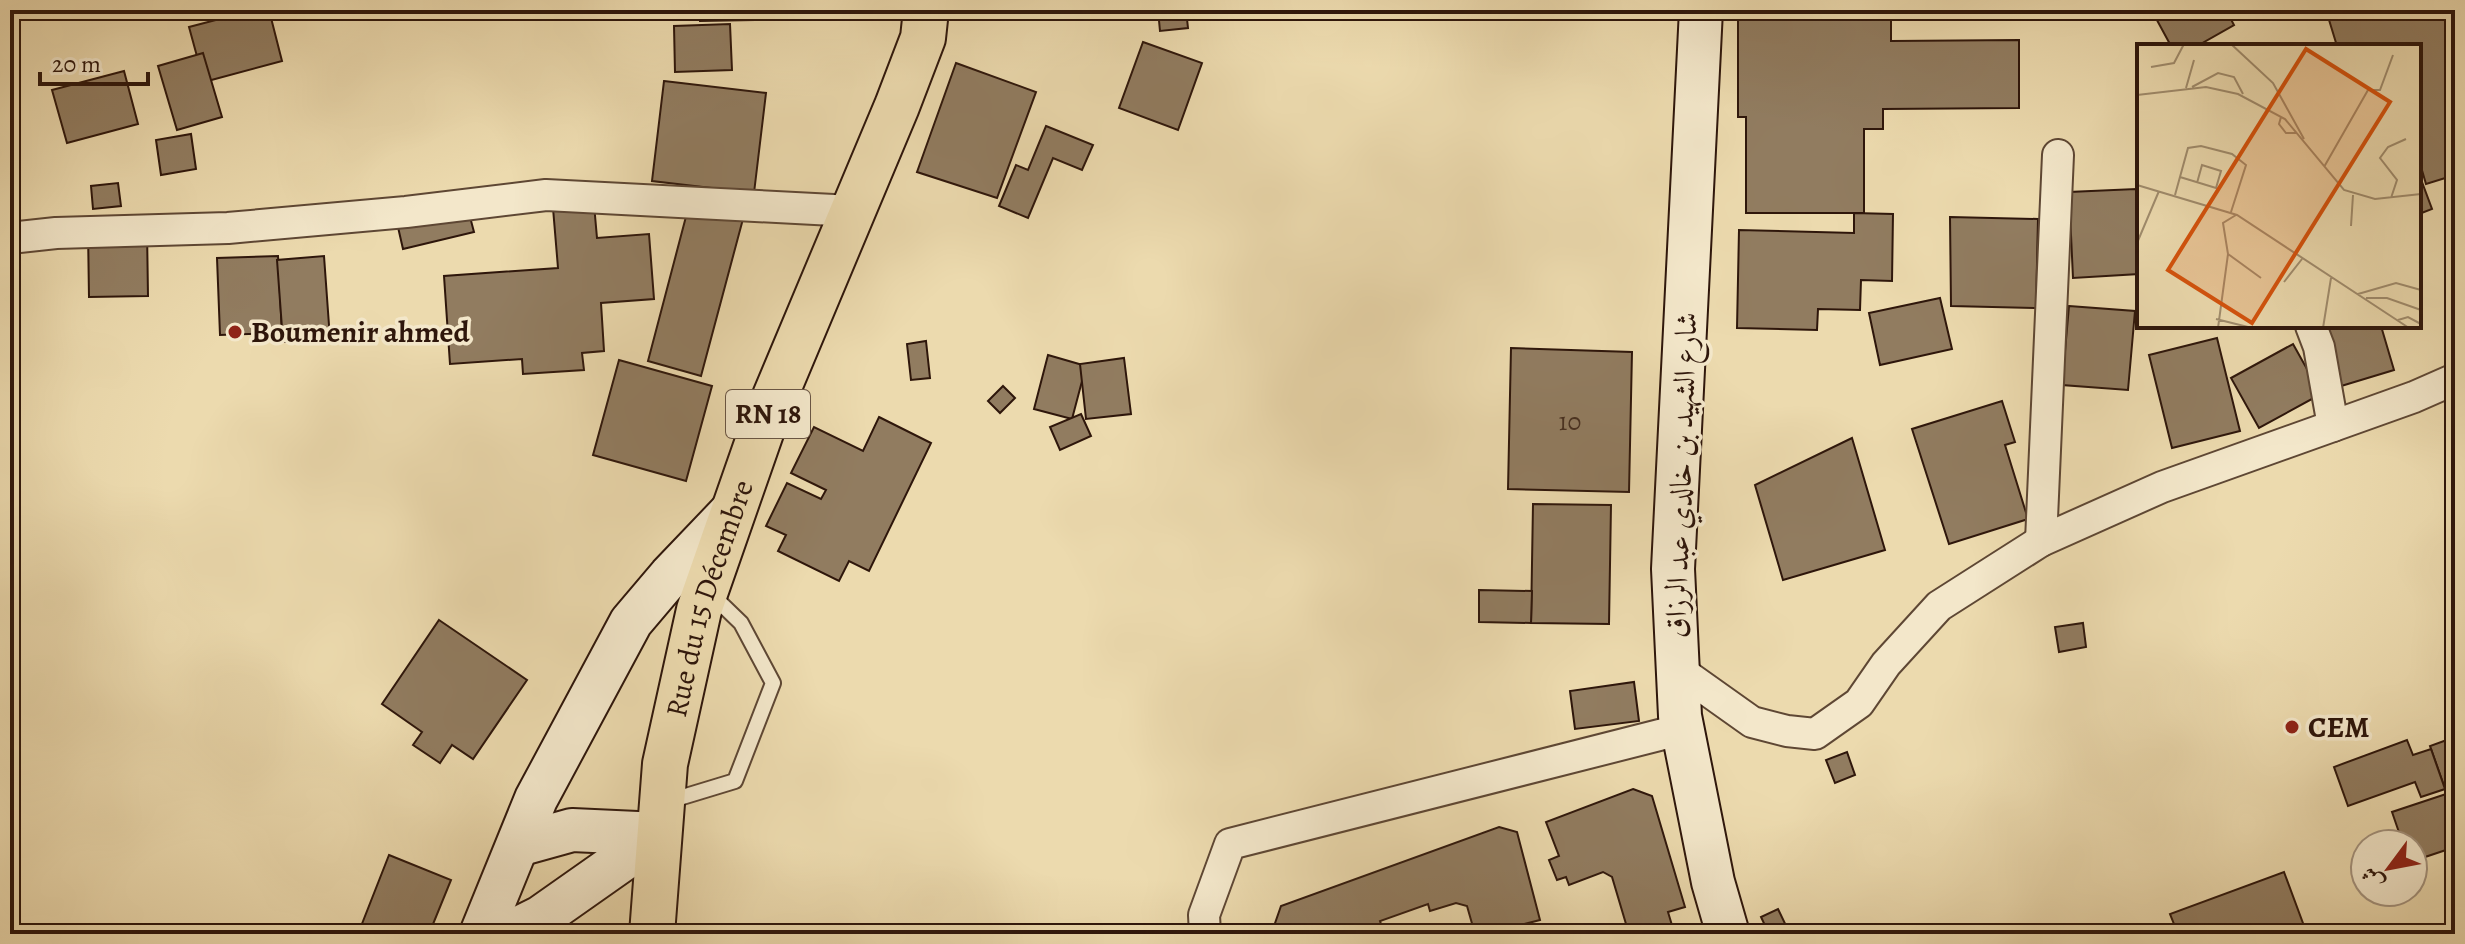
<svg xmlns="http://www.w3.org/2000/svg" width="2465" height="944" viewBox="0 0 2465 944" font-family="Alegreya,Amiri,serif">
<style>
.building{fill:#917c60;stroke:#2e160b;stroke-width:2}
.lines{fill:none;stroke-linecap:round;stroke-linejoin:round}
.lane-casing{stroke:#5e4734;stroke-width:18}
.street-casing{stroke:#5e4734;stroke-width:34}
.secondary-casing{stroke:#2e160b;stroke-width:46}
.primary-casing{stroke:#2e160b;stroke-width:48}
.lane{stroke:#f3e7ca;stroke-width:14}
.street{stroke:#f3e7ca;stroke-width:30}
.secondary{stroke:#f3e7ca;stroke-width:42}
.primary{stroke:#ecdaae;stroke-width:44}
.poi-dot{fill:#8f2418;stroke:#f3e7ca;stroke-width:3}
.labels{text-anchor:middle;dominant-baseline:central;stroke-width:7;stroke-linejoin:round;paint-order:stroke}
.number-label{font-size:26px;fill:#473020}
.shield{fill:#f3e7ca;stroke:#695544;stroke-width:2}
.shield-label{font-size:28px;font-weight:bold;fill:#2e160b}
.poi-label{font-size:30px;font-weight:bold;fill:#2e160b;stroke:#f3e7ca;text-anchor:start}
.street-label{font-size:30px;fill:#2e160b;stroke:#f3e7ca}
.inset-road{fill:none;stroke:#a08c6d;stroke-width:2}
.view{fill:#d5520c;fill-opacity:0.15;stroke:#d5520c;stroke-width:4}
.inset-edge{fill:none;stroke:#2e160b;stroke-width:4}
</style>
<rect width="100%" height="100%" fill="#ecdaae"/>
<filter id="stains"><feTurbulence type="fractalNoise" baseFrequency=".0025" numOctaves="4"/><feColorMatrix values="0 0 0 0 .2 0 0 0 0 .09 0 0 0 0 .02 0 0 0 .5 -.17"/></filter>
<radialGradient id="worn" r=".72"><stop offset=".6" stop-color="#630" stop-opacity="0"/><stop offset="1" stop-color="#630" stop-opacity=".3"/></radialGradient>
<g class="building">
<path d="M254 10H269L282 61 204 82 189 27Z"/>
<path d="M700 10H753L754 20 700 21Z"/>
<path d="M1158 10H1186L1188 28 1160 31Z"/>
<path d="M1514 10H1618L1619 13 1515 17Z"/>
<path d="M1738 10H1891V41L2019 40V108L1883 109V129H1864V213H1746V117H1738Z"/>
<path d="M2154 10H2226L2234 25 2197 46H2171L2152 11Z"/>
<path d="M2326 10H2455V175L2426 184 2419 160V46H2337Z"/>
<path d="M730 24 732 70 675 72 674 26Z"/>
<path d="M1143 42 1202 63 1178 130 1119 108Z"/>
<path d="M203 53 222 117 177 130 158 66Z"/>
<path d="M956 63 1036 92 997 198 917 172Z"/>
<path d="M124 71 138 124 67 143 52 90Z"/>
<path d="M664 81 766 93 754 193 652 181Z"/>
<path d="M1046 126 1093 145 1082 170 1053 158 1028 218 999 206 1016 165 1028 170Z"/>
<path d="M191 134 196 169 161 175 156 140Z"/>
<path d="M2419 174 2432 209 2419 214Z"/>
<path d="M118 183 121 206 93 209 91 186Z"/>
<path d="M2136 189 2139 274 2073 278 2069 192Z"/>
<path d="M693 190 747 204 701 376 648 361Z"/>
<path d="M593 193 597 238 649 234 654 299 601 303 604 351 582 353 584 370 523 374 522 359 450 364 444 276 558 268 552 196Z"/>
<path d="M465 198 474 232 403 249 395 214Z"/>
<path d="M1854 213 1893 214 1892 281 1861 280 1860 310 1818 309 1817 330 1737 328 1739 230 1854 233Z"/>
<path d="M1950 217 2038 219 2036 308 1951 306Z"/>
<path d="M147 230 148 296 89 297 88 231Z"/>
<path d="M278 256 282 333 220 335 217 258Z"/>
<path d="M324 256 330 339 283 342 277 260Z"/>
<path d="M1940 298 1952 349 1880 365 1869 313Z"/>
<path d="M2069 306 2135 311 2128 390 2062 385Z"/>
<path d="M2320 326H2381L2394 370 2338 387Z"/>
<path d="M2217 338 2240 431 2172 448 2149 355Z"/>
<path d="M926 341 930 378 911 380 907 344Z"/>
<path d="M2293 344 2321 394 2259 428 2231 378Z"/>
<path d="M1511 348 1632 352 1629 492 1508 489Z"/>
<path d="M1048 355 1086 366 1072 419 1034 409Z"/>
<path d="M1124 358 1131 414 1086 419 1080 364Z"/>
<path d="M619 360 712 386 686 481 593 455Z"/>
<path d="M1003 386 1015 398 1000 413 988 401Z"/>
<path d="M2002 401 2015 442 2005 445 2028 519 1949 544 1912 429Z"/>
<path d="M1081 414 1091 436 1060 450 1050 427Z"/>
<path d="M879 417 931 443 869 571 849 561 839 581 778 551 786 535 766 526 787 483 821 499 826 490 791 473 814 427 863 451Z"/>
<path d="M1852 438 1885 550 1783 580 1755 485Z"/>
<path d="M1533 504 1611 505 1609 624 1531 623Z"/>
<path d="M1479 590 1532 591 1531 623 1479 622Z"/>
<path d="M439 620 527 680 473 759 452 745 440 763 413 745 422 732 382 704Z"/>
<path d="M2083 623 2086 647 2059 652 2055 627Z"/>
<path d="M1634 682 1639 721 1575 729 1570 691Z"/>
<path d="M2455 737V817L2430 746Z"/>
<path d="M2407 740 2413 755 2431 749 2445 789 2421 797 2415 782 2348 806 2334 767Z"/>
<path d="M1847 752 1855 775 1835 783 1826 760Z"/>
<path d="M1633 789 1652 796 1685 907 1668 912 1674 932 1681 931 1682 934H1629L1612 877 1603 872 1569 885 1566 877 1557 880 1549 860 1559 856 1546 822Z"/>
<path d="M2446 794 2455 819V847L2413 861V844H2403L2392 812Z"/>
<path d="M1499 827 1517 832 1540 920 1501 930 1502 934H1475L1467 906 1456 903 1430 911 1428 904 1380 921 1383 930 1371 934H1275L1273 929 1281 906Z"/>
<path d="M389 855 451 880 429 934H358Z"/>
<path d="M2284 872 2307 934H2178L2170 914Z"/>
<path d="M1778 909 1790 934H1769L1761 917Z"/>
</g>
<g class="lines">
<defs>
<path id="lane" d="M666 802 735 781 773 683 741 623 711 594"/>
<g id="street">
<path d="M10 238 56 233 228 228 406 212 546 195 853 211"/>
<path d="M2311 326 2319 347 2333 426"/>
<path d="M2041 541 2058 155"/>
<path d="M1676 668 1752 722 1787 731 1815 734 1859 703 1886 664 1939 606 2041 541 2162 487 2414 397 2455 379"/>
<path d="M1205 934 1204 915 1230 844 1683 729"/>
</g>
<g id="secondary">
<path d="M1701 10 1673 569 1680 716 1713 882 1728 934"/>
<path d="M518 845 572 830 659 834"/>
<path d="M481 934 536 799 631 622 670 576 734 509"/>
<path d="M507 934 541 917 659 834"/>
</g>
<g id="primary">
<path id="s1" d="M652 934 665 764 699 610 766 418 897 106 923 38 926 10"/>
</g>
</defs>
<use href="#lane" class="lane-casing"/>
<use href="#street" class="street-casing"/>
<use href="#secondary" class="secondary-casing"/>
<use href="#primary" class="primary-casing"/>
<use href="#lane" class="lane"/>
<use href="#street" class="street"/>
<use href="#secondary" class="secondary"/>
<use href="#primary" class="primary"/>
</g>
<g class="poi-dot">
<circle cx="235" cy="332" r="8"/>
<circle cx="2292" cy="727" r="8"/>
</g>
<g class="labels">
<g class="number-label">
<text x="1570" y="421">10</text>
</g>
<rect class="shield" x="726" y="390" width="84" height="48" rx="6"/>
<g class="shield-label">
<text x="768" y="414">RN 18</text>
</g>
<g class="poi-label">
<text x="251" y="332">Boumenir ahmed</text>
<text x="2308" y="727">CEM</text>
</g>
<g class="street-label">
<text transform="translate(1681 475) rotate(-88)">شارع الشهيد بن خالدي عبد الرزاق</text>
<text stroke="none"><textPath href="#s1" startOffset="342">Rue du 15 Décembre</textPath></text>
</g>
</g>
<g transform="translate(2137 44)">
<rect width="284" height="284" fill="#ecdaae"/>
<path class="inset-road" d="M94 0 136 39 167 95M14 23 37 19 47 0M55 43 81 29 97 33 106 50M49 44 57 16M0 51 69 43 101 50 148 75 207 146 238 155 284 150M144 73 142 80 149 89H159M187 123 231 46H243L256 11M43 133 79 144 84 127 65 121 60 139M0 141 100 171 272 284M38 151 51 104 64 102 95 110 109 121 94 168M254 154 260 136 243 114 251 103 269 95M214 182 216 151M0 199 22 147M91 210 124 234M147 238 165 215M221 250 259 239 284 246M229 254H250L284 266M79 275 115 284M261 276 271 273 284 280M81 284 91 210 86 179 99 171M186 284 194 234"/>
<path class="view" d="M169 5 253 58 115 279 31 226Z"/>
<rect width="284" height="284" class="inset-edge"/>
</g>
<rect width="2465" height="944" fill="none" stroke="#ecdaae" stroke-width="40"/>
<rect x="12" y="12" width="2441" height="920" fill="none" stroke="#2e160b" stroke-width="4"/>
<rect x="20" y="20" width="2425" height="904" fill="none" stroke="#2e160b" stroke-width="2"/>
<g transform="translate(2389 868) rotate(238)"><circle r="38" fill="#f3e7ca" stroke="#a4937e" stroke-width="2"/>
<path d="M0-6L14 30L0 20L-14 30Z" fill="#8f2418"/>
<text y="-12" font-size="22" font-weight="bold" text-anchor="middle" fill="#2e160b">ش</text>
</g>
<path d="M40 72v12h108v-12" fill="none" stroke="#2e160b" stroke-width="4"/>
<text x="52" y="72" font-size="24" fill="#2e160b" stroke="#f3e7ca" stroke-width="6" paint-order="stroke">20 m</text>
<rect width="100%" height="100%" filter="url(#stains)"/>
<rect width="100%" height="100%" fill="url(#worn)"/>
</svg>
